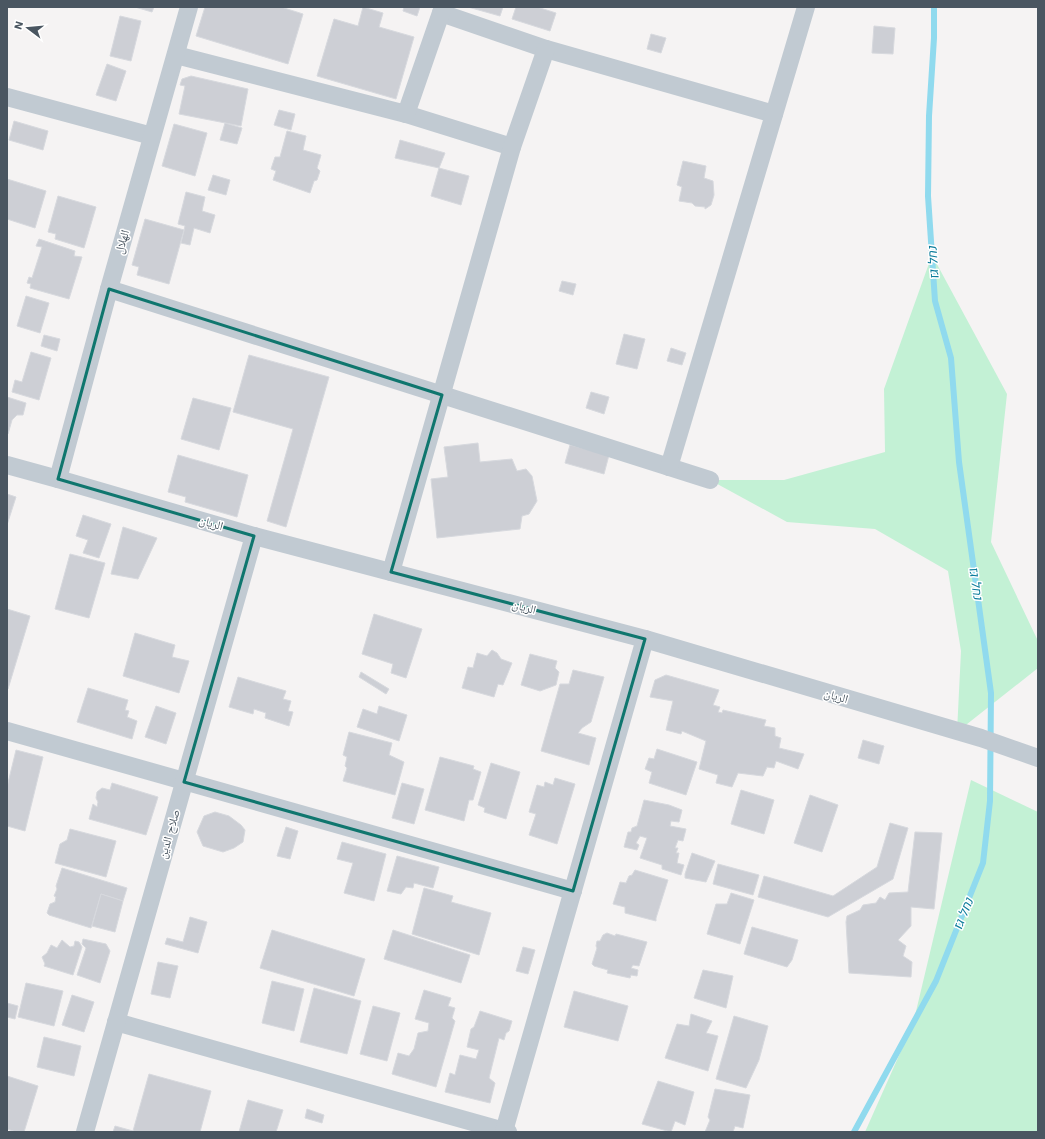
<svg xmlns="http://www.w3.org/2000/svg" width="1045" height="1139" viewBox="0 0 1045 1139" font-family="'Work Sans','Noto Naskh Arabic',Heebo,sans-serif">
<style>
.green{fill:#c3f1d5}
.lines{fill:none;stroke-linecap:round;stroke-linejoin:round}
.stream{stroke:#90daee;stroke-width:6}
.building{fill:#cdcfd5;stroke:#d7d9de}
.street{stroke:#c1cad2;stroke-width:18}
.marked{fill:none;stroke:#0f766e;stroke-width:3;stroke-linejoin:round}
.labels{text-anchor:middle;dominant-baseline:central;stroke-width:3;stroke-linejoin:round;paint-order:stroke}
.street-label{font-size:12px;fill:#4a5661;stroke:#fff}
.water-label{font-size:13px;font-style:italic;fill:#0c7c9b;stroke:#fff}
</style>
<rect width="100%" height="100%" fill="#f5f3f3"/>
<g class="green">
<path d="M932 255 1007 394 991 542 1038 641V668L957 732 961 651 948 571 875 529 787 522 710 480H784L885 452 884 389Z"/>
<path d="M971 780 1038 812V1132H865L913 1024Z"/>
</g>
<g class="lines">
<path class="stream" d="M854 1132 936 981 983 863 990 801 991 693 959 462 951 358 935 301 928 196 929 116 934 38V7"/>
</g>
<g class="building">
<path d="M135 7H154L152 12Z"/>
<path d="M205 7H281L303 14 288 64 196 36Z"/>
<path d="M363 7 383 13 379 27 414 37 396 99 317 76 334 19 358 26Z"/>
<path d="M404 7H420L417 16 403 11Z"/>
<path d="M468 7H503L500 16Z"/>
<path d="M516 7H537L556 13 550 31 512 19Z"/>
<path d="M120 16 141 21 131 61 110 56Z"/>
<path d="M874 26 895 28 893 54 872 53Z"/>
<path d="M651 34 666 38 661 53 647 49Z"/>
<path d="M107 64 126 71 116 101 96 95Z"/>
<path d="M191 76 248 89 241 126 179 114 185 86 180 85 182 79Z"/>
<path d="M279 110 295 114 291 130 274 125Z"/>
<path d="M14 121 48 131 43 150 9 140Z"/>
<path d="M225 123 242 128 237 144 220 140Z"/>
<path d="M174 124 207 133 195 176 162 166Z"/>
<path d="M287 131 306 136 303 150 321 155 317 168 320 171 317 180 314 181 310 193 273 180 276 171 271 169 275 157H280Z"/>
<path d="M400 140 445 153 439 168 395 158Z"/>
<path d="M683 161 706 166 704 178 713 181 714 195 711 205 705 209V207L695 206 692 203 679 201 682 187 677 185Z"/>
<path d="M439 168 469 176 461 205 431 196Z"/>
<path d="M213 175 230 180 226 195 208 190Z"/>
<path d="M7 179 46 191 35 228 7 219Z"/>
<path d="M186 192 205 197 202 211 215 215 210 233 194 228 190 245 181 243 185 226 178 224Z"/>
<path d="M58 196 96 207 84 248 55 239 56 234 48 232Z"/>
<path d="M145 219 184 230 169 284 137 275 139 267 132 265Z"/>
<path d="M39 239 75 251 74 256 82 257 69 299 30 288 31 284 27 283 29 277 32 278 42 247 36 246Z"/>
<path d="M562 281 576 284 573 295 559 291Z"/>
<path d="M26 296 49 303 40 333 17 326Z"/>
<path d="M624 334 645 339 637 369 616 364Z"/>
<path d="M44 335 60 339 57 351 41 346Z"/>
<path d="M671 348 686 353 682 365 667 361Z"/>
<path d="M31 352 51 358 39 400 12 392 15 380 22 382Z"/>
<path d="M249 355 329 377 286 527 267 521 293 429 233 412Z"/>
<path d="M591 392 609 397 604 414 586 408Z"/>
<path d="M7 397 26 403 23 415H17L12 420 8 434H7Z"/>
<path d="M193 398 231 408 219 450 181 439Z"/>
<path d="M478 443 480 462 512 459 517 471 526 469 532 476 537 501 529 514 522 516 520 529 437 538 431 479 448 477 444 447Z"/>
<path d="M570 445 609 455 604 474 565 463Z"/>
<path d="M178 455 248 475 237 517 185 502 186 497 168 492Z"/>
<path d="M7 494 16 497 7 525Z"/>
<path d="M83 515 111 524 99 558 83 553 88 540 76 536Z"/>
<path d="M123 527 157 538 138 579 111 574Z"/>
<path d="M70 554 105 563 89 618 55 609Z"/>
<path d="M7 609 30 616 8 689H7Z"/>
<path d="M374 614 422 629 406 678 391 673 393 664 362 654Z"/>
<path d="M135 633 175 645 172 657 189 661 179 693 123 676Z"/>
<path d="M492 650 497 653 501 659 512 663 503 685 498 684 494 697 462 688 468 667 473 668 477 653 487 656Z"/>
<path d="M530 654 557 661 555 668 559 672 556 685 540 691 521 685Z"/>
<path d="M573 670 604 677 591 722 582 728 578 733 596 738 589 765 541 751 560 684H569Z"/>
<path d="M361 672 389 689 386 694 359 677Z"/>
<path d="M666 675 719 690 713 705 720 707 718 712 722 713 723 710 766 720 764 726 775 728V736L781 738 779 748 804 754 798 769 776 761 774 768 767 767 763 776 738 773 732 787 716 783 718 775 699 769 706 741 682 731 681 734 666 730 673 701 650 697 655 680Z"/>
<path d="M238 677 286 691 283 699 291 701 288 711 293 712 289 726 265 718 266 713 254 709 253 714 229 707Z"/>
<path d="M88 688 128 700 125 710 129 711 127 717 137 721 132 739 77 722Z"/>
<path d="M156 706 176 713 166 744 145 737Z"/>
<path d="M379 706 407 715 399 741 357 727 363 709 377 714Z"/>
<path d="M349 732 392 743 389 755 404 762 395 795 343 781 347 768 345 766 347 757 343 755Z"/>
<path d="M863 740 884 746 879 764 858 758Z"/>
<path d="M657 749 697 762 686 795 649 783 652 772 645 769 649 758 654 759Z"/>
<path d="M16 750 43 757 25 831 7 826V787Z"/>
<path d="M440 757 474 766 473 769 481 772 473 800H469L464 821 425 810Z"/>
<path d="M491 763 520 772 506 819 484 812 485 808 478 805Z"/>
<path d="M555 778 575 784 557 844 529 835 536 814 529 812 537 785 544 787 545 782 553 785Z"/>
<path d="M112 783 158 797 146 835 89 819 93 804 97 807 98 802 96 798 97 792 102 788 110 790Z"/>
<path d="M402 783 424 789 414 824 392 818Z"/>
<path d="M741 790 774 800 764 834 731 824Z"/>
<path d="M810 795 838 805 822 852 794 843Z"/>
<path d="M644 800 669 805 682 810 679 822 671 821 670 826 686 829 683 841 678 840 675 848H678L676 853H679L677 863 684 865 681 875 662 869V865L640 858 647 838 640 836 636 843 639 845 637 850 624 847 628 832H631L632 828 637 826Z"/>
<path d="M215 812 229 816 241 825 245 830 243 842 234 848 223 852 203 846 197 832 204 816Z"/>
<path d="M890 823 908 828 893 879 828 917 758 897 764 876 833 896 877 867Z"/>
<path d="M286 827 298 831 290 859 277 856Z"/>
<path d="M70 829 116 841 106 877 55 863 60 844 67 840Z"/>
<path d="M915 832 942 833 934 909 911 907V926L898 940 906 946 903 956 912 962 911 977 849 973 846 922 847 916 860 910 863 905 876 903 880 897 885 900 889 893 908 892Z"/>
<path d="M342 842 386 854 374 901 344 893 353 863 337 859Z"/>
<path d="M692 853 715 861 706 882 685 878V874Z"/>
<path d="M397 856 439 867 433 888 414 883 413 888 406 887 401 894 387 891Z"/>
<path d="M718 864 759 875 753 895 713 884Z"/>
<path d="M62 868 127 888 123 901 101 894 91 928 49 915 47 913 50 904 55 902 56 897 54 896 57 889 56 886Z"/>
<path d="M635 870 668 880 656 918V921L625 913V907L613 904 620 882 626 883 629 876 632 875Z"/>
<path d="M424 888 453 896 451 902 491 913 479 955 412 934Z"/>
<path d="M731 893 754 900 740 944 707 934 716 904H727Z"/>
<path d="M101 894 123 901 115 932 92 926Z"/>
<path d="M190 917 207 922 198 953 165 944 167 938 183 942Z"/>
<path d="M752 927 798 940 792 960 787 967 744 954Z"/>
<path d="M272 930 365 959 354 996 260 968Z"/>
<path d="M393 930 470 955 461 983 384 959Z"/>
<path d="M607 933 615 936 616 934 647 942 639 966 633 965 631 968 638 970 637 976 631 975 630 978 607 973 608 970 594 966 592 964 597 948 596 946 597 941H600L603 935Z"/>
<path d="M83 939 106 944 110 951 100 983 77 975 86 948 82 944Z"/>
<path d="M62 940 70 947 74 946 75 941 79 942 82 947 73 975 44 966 45 964 42 957 47 953 51 945 57 948Z"/>
<path d="M523 947 535 950 528 974 516 971Z"/>
<path d="M158 962 178 966 170 998 151 994Z"/>
<path d="M703 970 733 976 726 1008 694 998Z"/>
<path d="M272 981 304 989 294 1031 262 1023Z"/>
<path d="M26 983 63 991 54 1026 18 1017Z"/>
<path d="M314 988 361 1001 347 1054 300 1042Z"/>
<path d="M424 990 451 998 448 1006 455 1008 452 1018 455 1021 436 1087 392 1074 398 1053 409 1056 414 1049 418 1033 428 1031 429 1023 415 1019Z"/>
<path d="M574 991 628 1006 618 1041 564 1027Z"/>
<path d="M72 995 94 1002 84 1032 62 1025Z"/>
<path d="M7 1003 18 1006 15 1019 7 1017Z"/>
<path d="M373 1006 400 1013 387 1061 360 1054Z"/>
<path d="M480 1011 512 1021 509 1031 506 1033 504 1040 499 1038 489 1078 495 1083 490 1103 445 1092 450 1073 455 1075 460 1055 476 1059 479 1050 467 1047 471 1029 474 1027Z"/>
<path d="M691 1014 712 1021 706 1033 718 1036 708 1071 665 1058 677 1024 689 1026Z"/>
<path d="M734 1016 768 1026 759 1060 746 1088 716 1079Z"/>
<path d="M44 1037 81 1046 74 1076 37 1067Z"/>
<path d="M149 1074 211 1091 200 1132H113L115 1126 133 1131Z"/>
<path d="M7 1076 38 1086 24 1132H16L7 1129Z"/>
<path d="M658 1081 694 1092 685 1125 675 1121 671 1132 642 1124Z"/>
<path d="M715 1089 750 1095 743 1128 735 1126 733 1132H705L710 1120 708 1117Z"/>
<path d="M248 1100 283 1110 276 1132H239Z"/>
<path d="M307 1109 324 1115 322 1123 305 1118Z"/>
</g>
<g class="lines">
<g class="street">
<path d="M441 13 546 49 774 114"/>
<path d="M176 55 406 114 512 147"/>
<path d="M7 97 152 136"/>
<path d="M406 114 443 7"/>
<path d="M109 289 710 480"/>
<path d="M7 465 58 479 254 536 645 639 981 738 1038 758"/>
<path d="M669 467 806 7"/>
<path d="M58 479 109 289 189 7"/>
<path d="M391 572 512 147 546 49"/>
<path d="M7 731 573 891"/>
<path d="M116 1022 508 1132"/>
<path d="M504 1131 645 639"/>
<path d="M85 1132 254 536"/>
</g>
</g>
<path class="marked" d="M109 289 442 395 391 572 645 639 573 891 184 782 254 536 58 479Z"/>
<g class="labels">
<g class="street-label">
<text transform="translate(122 242) rotate(-74)">الهلال</text>
<text transform="translate(211 523) rotate(16)">الريان</text>
<text transform="translate(524 607) rotate(15)">الريان</text>
<text transform="translate(836 696) rotate(16)">الريان</text>
<text transform="translate(169 834) rotate(-74)">صلاح الدين</text>
</g>
<g class="water-label">
<text transform="translate(933 263) rotate(-94)">נחל גז</text>
<text transform="translate(976 583) rotate(82)">נחל גז</text>
<text transform="translate(963 914) rotate(-68)">נחל גז</text>
</g>
</g>
<rect width="1045" height="1139" fill="none" stroke="#4a5661" stroke-width="16"/>
<g transform="translate(28 28) rotate(286)" stroke="#ffffff" stroke-width="3" paint-order="stroke">
<path d="M0-3L7 15L0 10L-7 15Z" fill="#4a5661"/>
<text y="-6" font-size="11" font-weight="bold" text-anchor="middle" fill="#4a5661">N</text>
</g>
</svg>
